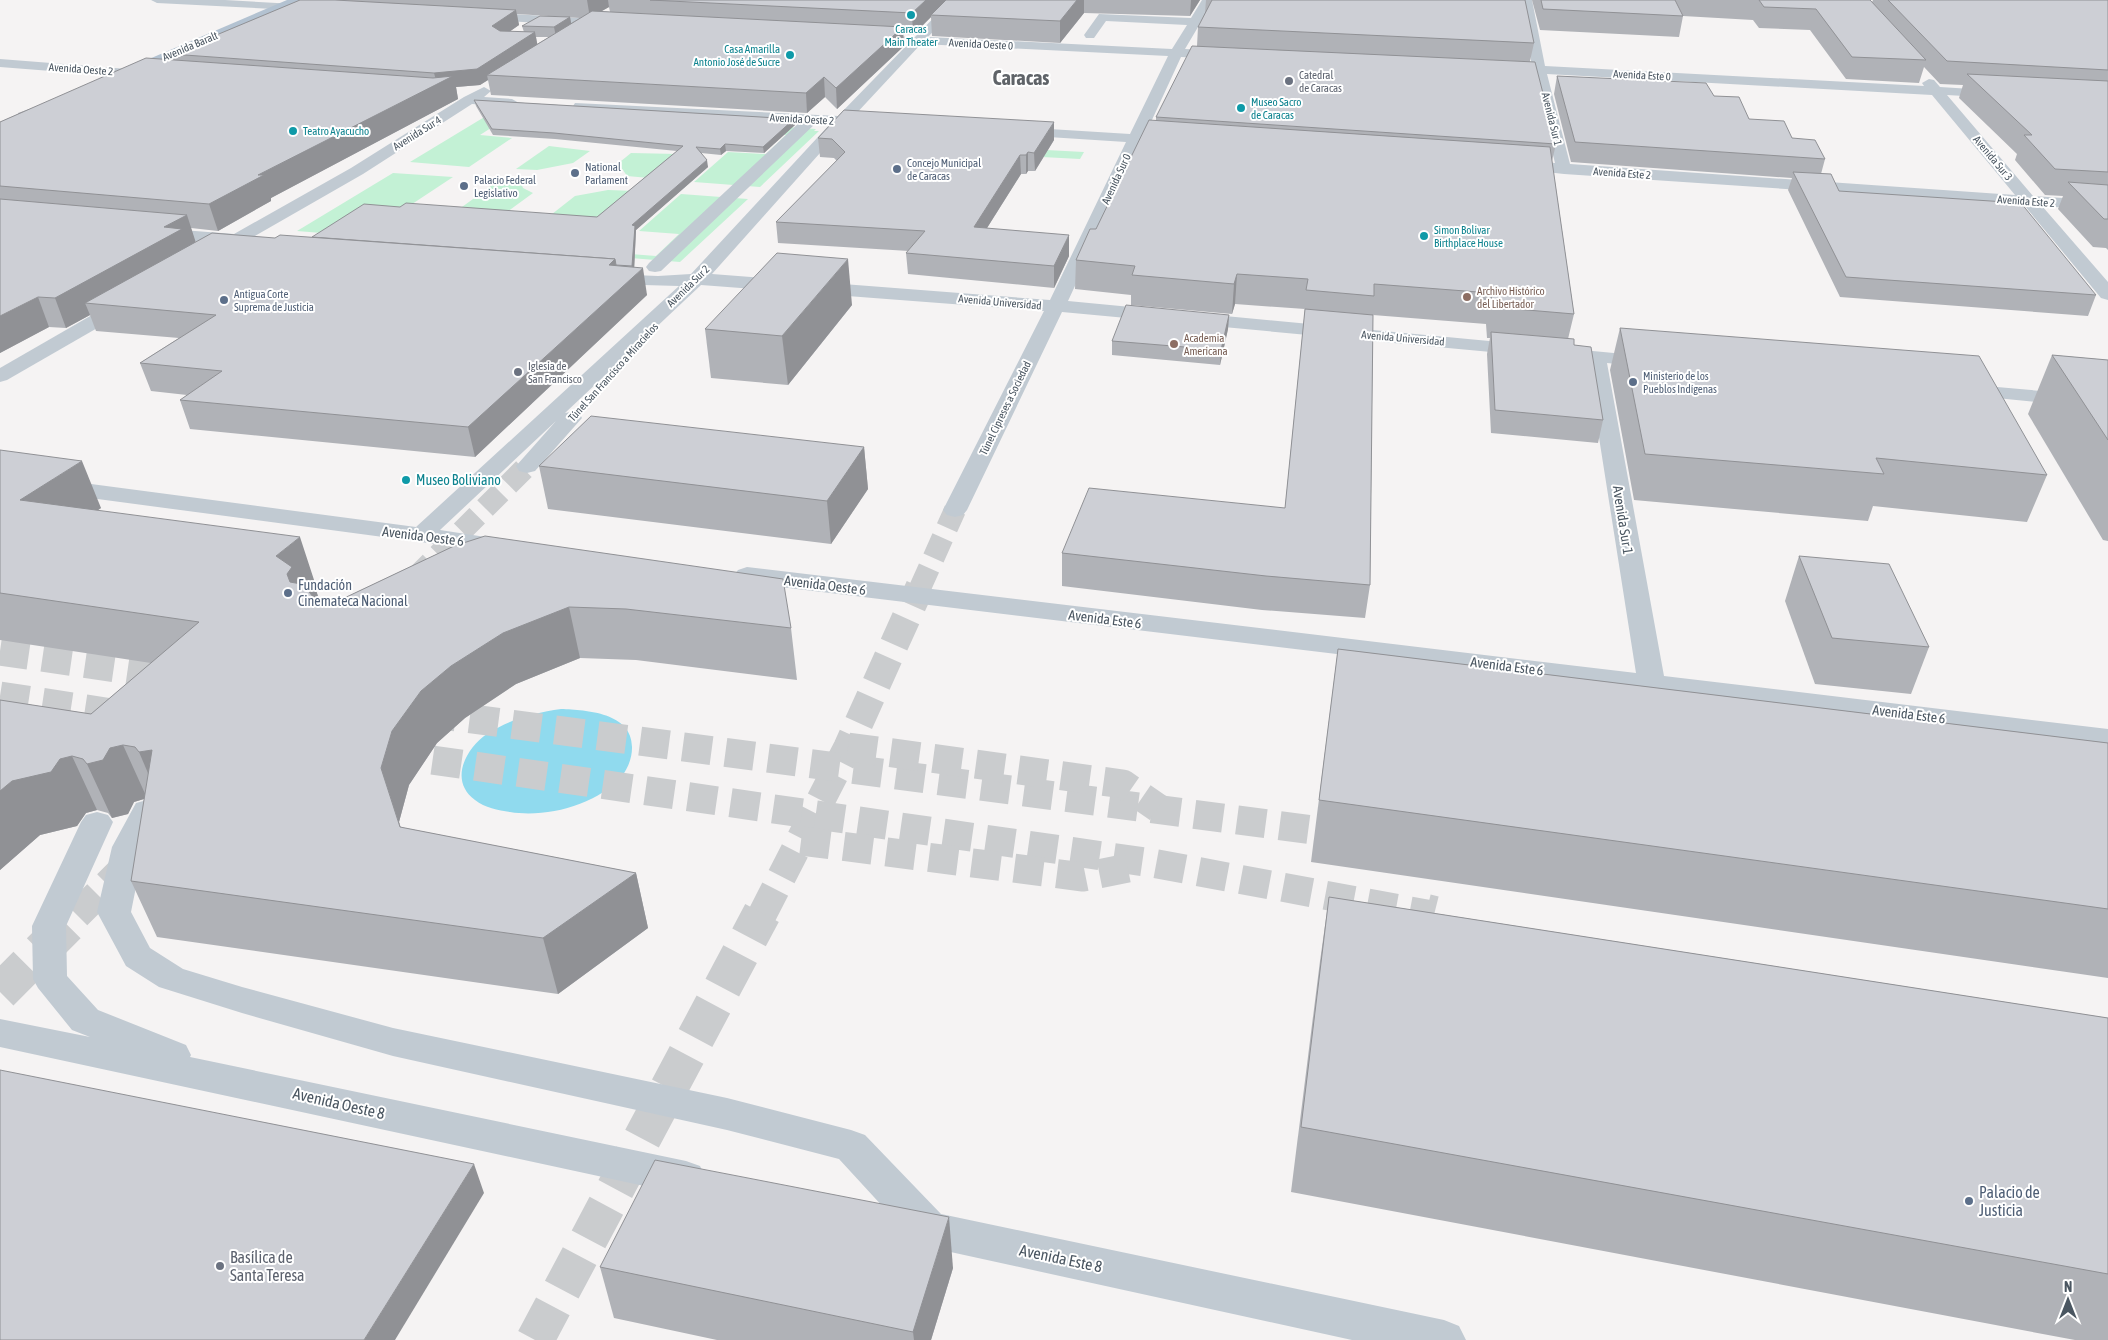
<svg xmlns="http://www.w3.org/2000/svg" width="2108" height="1340" viewBox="0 0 2108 1340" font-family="'Asap Condensed',sans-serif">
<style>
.green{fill:#c3f1d5}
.water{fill:#90daee}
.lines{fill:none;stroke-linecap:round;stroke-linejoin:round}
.minor-tunnel-far2{stroke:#caccce;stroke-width:22;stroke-dasharray:22 11;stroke-linecap:butt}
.minor-tunnel-far1{stroke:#caccce;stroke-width:29;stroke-dasharray:29 14;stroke-linecap:butt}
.minor-tunnel{stroke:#caccce;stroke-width:38;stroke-dasharray:38 19;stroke-linecap:butt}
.major-tunnel-far1{stroke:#caccce;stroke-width:29;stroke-dasharray:29 14;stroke-linecap:butt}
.major-tunnel{stroke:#caccce;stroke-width:38;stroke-dasharray:38 19;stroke-linecap:butt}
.minor{fill:#c1cad2;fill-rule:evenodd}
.major{fill:#b3c2d1;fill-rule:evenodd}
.wall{fill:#b0b2b7;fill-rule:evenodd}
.shaded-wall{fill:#909195}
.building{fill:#cdcfd5;stroke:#909195}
.culture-dot{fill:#0f9aa8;stroke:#fff;stroke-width:2}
.worship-dot{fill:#6b7280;stroke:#fff;stroke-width:2}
.service-dot{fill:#5c6f8a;stroke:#fff;stroke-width:2}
.education-dot{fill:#8d6e63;stroke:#fff;stroke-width:2}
.labels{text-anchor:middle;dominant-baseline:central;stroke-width:4;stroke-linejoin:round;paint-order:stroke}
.far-culture-label{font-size:11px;fill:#0d838f;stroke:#fff;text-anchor:start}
.far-street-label{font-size:11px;fill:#4a5661;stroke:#fff}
.far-worship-label{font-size:11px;fill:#5b616d;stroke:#fff;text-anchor:start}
.far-service-label{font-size:11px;fill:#4e5e75;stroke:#fff;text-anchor:start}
.far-education-label{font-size:11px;fill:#785e54;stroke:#fff;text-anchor:start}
.culture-label{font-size:14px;fill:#0d838f;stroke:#fff;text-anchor:start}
.street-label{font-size:14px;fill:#4a5661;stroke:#fff}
.service-label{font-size:14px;fill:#4e5e75;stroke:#fff;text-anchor:start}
.near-street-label{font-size:16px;fill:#4a5661;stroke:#fff}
.near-service-label{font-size:16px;fill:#4e5e75;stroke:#fff;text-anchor:start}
.near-worship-label{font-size:16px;fill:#5b616d;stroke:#fff;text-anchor:start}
.far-town-label{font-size:20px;font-weight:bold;fill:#5f6368;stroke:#fff}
</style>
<rect width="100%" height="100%" fill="#f5f3f3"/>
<g class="green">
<path d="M496 110 508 117 480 135 512 138 469 167 410 162Z"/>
<path d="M718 122 816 129 814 131H819L760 187 694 182 728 152 766 154 786 135 751 132 757 127 801 130 717 124Z"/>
<path d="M549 146 590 151 573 163 537 170 516 169Z"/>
<path d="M1046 150 1084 152 1080 159 1042 157Z"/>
<path d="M631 153 678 154 649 178 627 176 623 170 615 166Z"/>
<path d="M393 173 453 177 400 212 331 231 656 256 679 234 639 231 681 194 748 199 680 262 297 231Z"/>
<path d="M498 181 521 183 523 188 533 193 503 215 455 212Z"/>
<path d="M608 190 634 191 597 222 547 218 575 196Z"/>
</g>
<path class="water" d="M561 709C587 710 633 713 632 748 632 758 628 768 622 776 597 805 547 818 510 812 498 810 485 808 475 800 449 781 465 749 487 734 510 719 534 713 561 709Z"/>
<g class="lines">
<g class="minor-tunnel-far2">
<path d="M415 578 527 466"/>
<path d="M920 588 955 510"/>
</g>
<g class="minor-tunnel-far1">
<path d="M77 915 128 864"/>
<path d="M762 915 848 747 920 587"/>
</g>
<g class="minor-tunnel">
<path d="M0 992 79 913"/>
<path d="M535 1340 762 913"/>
</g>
<g class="major-tunnel-far1">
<path d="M0 651 179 677"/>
<path d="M0 696 132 716"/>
<path d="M427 713 1351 835"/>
<path d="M848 747 1123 784 1158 808"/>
<path d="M390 754 1152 863 1432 915"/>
<path d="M801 841 1083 877 1133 867"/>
</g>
<path class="major-tunnel" d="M1426 913 1434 915"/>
<g class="minor">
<path d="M151 0H225L313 5 319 8 313 11 157 3Z"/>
<path d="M951 0H963L928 37 1172 49 1187 25 1106 21 1094 38H1086L1084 35 1099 14 1191 18 1202 0H1214L1185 49 1226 51 1232 55 1226 59 1181 57 1145 135 1181 138 1183 141 1181 144 1176 145 1141 143 1068 301 1656 357 1659 361 1656 365 1649 367 1607 363 1664 676 2108 729V747L747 583 738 580 734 575 738 570 747 567 1636 673 1587 361 1062 312 967 510 963 515 955 517 947 515 943 510 1044 311 701 285 565 413 571 412 579 413 582 418 535 471 527 473 519 471 516 466 556 421 440 530 512 541 515 546 512 551 503 553 0 486V472L416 527 679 286 608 284 602 283 599 279 602 275 608 274 658 276 691 274 830 124 816 123 661 271 655 272 649 271 646 267 649 263 800 122 580 110 575 109 573 106 575 103 838 116 908 44 867 42 861 38 863 35 915 37ZM921 44 1168 56 1130 134 1017 127 1012 128 1010 131 1012 134 1017 135 1126 142 1050 300 712 274 845 125H877L879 122 877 119 853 117Z"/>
<path d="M1520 0H1532L1545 66 1924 86 1922 83 1929 79 1934 80 1940 87 2003 91 2005 94 2003 97 1998 98 1947 95 2033 196 2108 201V211L2042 206 2108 282V300L2101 298 2024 205 1564 174 1511 168 1508 165 1511 162 1516 160 1555 163 1533 74 1499 72 1492 68 1499 64 1532 66ZM1547 74 1932 95 2015 195 1570 164Z"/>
<path d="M480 12 612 20 618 24 612 28 476 19 474 16Z"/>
<path d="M0 59 153 71 160 75 153 79 0 67Z"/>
<path d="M484 87 491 91 484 97 512 99 519 103 512 107 472 104 363 174 248 240 246 244C232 247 221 261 206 258L203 254 206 250 218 243 156 238 150 237 147 233 150 229 156 228 234 234 351 168 464 97Z"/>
<path d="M125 298 132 300 134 304 132 308 7 380 0 382V368L118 300Z"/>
<path d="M1963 384 2108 397V409L1956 394 1953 390 1956 386Z"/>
<path d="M147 800 158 803 162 810 144 847 131 912 150 948 183 969 242 987 393 1028 727 1098 851 1130 865 1135 941 1214 1444 1320 1459 1326 1466 1340H1352L914 1244 900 1239 894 1226 896 1221 839 1159 727 1130 393 1056 242 1013 159 987 126 966 97 912 112 847 136 803Z"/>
<path d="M97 812 108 815 113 822 66 926 67 976 98 1010 186 1045 191 1055 190 1057 686 1161 700 1166 706 1178 700 1190 686 1195 0 1047V1019L90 1037 72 1030 38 988 33 979 32 926 81 822 86 815Z"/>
</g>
<path class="major" d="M287 0H303L301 2 131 77 126 78 119 74 121 71Z"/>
</g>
<g class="wall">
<path d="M300 0H1200L1190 16 1084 13 1060 43 932 36 931 17 913 35H903L904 46 837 109 825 97 807 113 491 95 488 80 480 85 456 87 458 99 271 198V201L218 231 191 228 195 242 275 238 312 237 400 207 597 217 677 151 555 139 493 135 476 106 474 100 794 119 795 125 764 153 726 151 721 155 701 153 708 167 636 230 634 268 647 295 475 457 190 429 180 400 187 395 151 391 140 363 179 338 96 331 90 315 66 328 49 327 0 353V122L18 114V113L173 59 171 54ZM609 7 610 12 601 11ZM517 14 580 18 571 23 570 17 522 26 524 32H509L519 25ZM536 37H549L537 44Z"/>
<path d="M1206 0H1525L1534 43 1530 61 1556 144 1552 161 1574 314 1568 339 1574 345 1603 420 1598 443 1491 433 1487 354 1490 338H1487L1486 324 1373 315 1370 585 1365 618 1262 610 1062 586V553L1285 508 1305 309 1235 304 1232 314 1131 305V295L1075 289 1076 260 1096 229 1156 120V117L1197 46 1198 27 1205 13Z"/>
<path d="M1532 0H1870L1872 2 1873 0H2108V250L2106 248 2093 247 2058 209 2063 196 2045 195 2015 160 2017 154 1959 98 1963 85 1940 84 1924 67 1919 83 1846 79 1810 30 1759 28 1753 20 1683 16 1679 37 1540 30Z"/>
<path d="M1557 76 1714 96 1749 119 1792 138 1825 159 1821 174 1839 191 2096 295 2088 316 1840 297 1788 190 1792 178 1571 162 1554 94Z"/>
<path d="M818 138 1054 140 1035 171H1028L1026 174H1021L987 228 1069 256 1054 288 908 274 906 253 909 251 778 243 776 222 837 161 834 158 820 157Z"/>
<path d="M852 305 788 385 711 378 705 329Z"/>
<path d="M1229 315 1228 329 1220 365 1112 355V341Z"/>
<path d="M1620 328 2047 475 2027 522 1873 506 1868 521 1634 500 1610 370Z"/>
<path d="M2052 355 2108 360V541L2103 540 2028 414Z"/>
<path d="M864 447 868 489 831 544 548 509 539 466Z"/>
<path d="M0 450 101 508 98 510 316 586 315 587 319 599 338 601 454 546 791 628 797 680 636 660 580 658 516 684 465 718 437 743 409 785 399 822 400 827 636 873 648 928 558 994 157 937 131 881 144 799 134 802 128 814 112 818 108 813 97 810 86 813 77 826 40 835 0 870V700L91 714 151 663 0 640Z"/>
<path d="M1799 556 1929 647 1911 694 1815 684 1785 601Z"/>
<path d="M1338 649 2108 743V978L1311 862Z"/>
<path d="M1329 897 2108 1018V1340H2075L1291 1192 1320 961Z"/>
<path d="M600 1267 953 1268 931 1340H717L614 1318Z"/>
</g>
<g class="shaded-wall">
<path d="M587 0H608L609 7 590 18Z"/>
<path d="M926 0H948L931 15V17L913 35 912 13Z"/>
<path d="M1077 0H1084V13L1060 43V21Z"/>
<path d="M1191 0H1200L1190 16Z"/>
<path d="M516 10 519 25 495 42 492 26Z"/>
<path d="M570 17 572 28 556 37 554 27Z"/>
<path d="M903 27 904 46 837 109 836 88Z"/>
<path d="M535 32 538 48 487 75 488 80 480 85 456 87 458 99 271 198V201L218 231 209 204 258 175 437 84 434 73Z"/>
<path d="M824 77 825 97 807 113 806 93Z"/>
<path d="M794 119 795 125 764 153 763 147Z"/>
<path d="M1054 122V140L1035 171 1034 153Z"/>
<path d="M725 144 726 151 721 155 720 149Z"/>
<path d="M1028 152V171L1026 174V155Z"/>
<path d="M1020 155 1021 174 975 247 974 227Z"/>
<path d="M707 160 708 167 636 230 634 273 632 266V225Z"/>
<path d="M187 215 196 243 85 303 90 315 66 328 55 298 164 227Z"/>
<path d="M1069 235V256L1054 288V266Z"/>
<path d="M615 259 620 286 609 265Z"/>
<path d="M848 259 852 305 788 385 782 336Z"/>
<path d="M643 268 647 295 475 457 468 427Z"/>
<path d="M1237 274 1235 304 1232 314 1234 284Z"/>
<path d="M38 297 49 327 0 353V316Z"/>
<path d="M1229 315 1228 329 1220 365 1221 350Z"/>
<path d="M864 447 868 489 831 544 827 501Z"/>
<path d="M82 461 101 508 42 548 20 500Z"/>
<path d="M300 537 316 586 315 587 330 634 308 617 276 556Z"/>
<path d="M569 607 580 658 516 684 465 718 437 743 409 785 399 822 418 882 381 768 392 731 421 691 451 666 503 633Z"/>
<path d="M123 745 147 798 134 802 128 814 112 818 87 764 110 748Z"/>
<path d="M152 750 162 806 139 752Z"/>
<path d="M72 756 97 810 86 813 77 826 40 835 0 870V791L12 781 60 759Z"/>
<path d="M636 873 648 928 558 994 543 938Z"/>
<path d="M474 1164 484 1193 395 1340H364Z"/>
<path d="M949 1217 953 1268 931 1340H914L913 1332Z"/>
</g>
<g class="building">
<path d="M300 0H335L516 10 492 26 500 31 535 32 477 69 434 73 171 54Z"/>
<path d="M650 0H926L912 13Z"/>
<path d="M946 0H1077L1060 21 931 15Z"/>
<path d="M1212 0H1525L1534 43 1198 27Z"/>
<path d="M1541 0H1675L1683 16 1543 9Z"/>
<path d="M1759 0H1870L1926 60 1852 57 1816 9 1764 7Z"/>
<path d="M1888 0H2108V70L1947 61Z"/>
<path d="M592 11 903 27 836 88 824 77 806 93 487 75Z"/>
<path d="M540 16 570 17 554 27 522 26Z"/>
<path d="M1192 46 1535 62 1556 144 1156 117Z"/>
<path d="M146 58 433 78 453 76 258 175H264L209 204 0 186V122Z"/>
<path d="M1967 74 2108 81V172L2055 169 2024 135H2032Z"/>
<path d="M1557 76 1706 83 1714 96 1739 97 1749 119 1784 121 1792 138 1815 140 1825 159 1575 142Z"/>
<path d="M474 100 794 119 763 147 725 144 720 149 696 147 707 160 632 225 635 226 632 266 616 265 615 259 312 237 364 204 400 207 406 203 597 217 683 146 554 133 492 129Z"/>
<path d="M844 110 1054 122 1034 153 1028 152 1026 155H1020L974 227 1069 235 1054 266 906 253 925 231 776 222 845 152 832 139 818 138Z"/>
<path d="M1149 120 1550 147 1574 314 1492 307 1491 293 1374 284V296L1306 290 1308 279 1237 274 1234 284 1132 275 1135 266 1076 260 1090 229H1096Z"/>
<path d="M1793 172 1831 174 1839 191 2021 203 2096 295 1846 277Z"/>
<path d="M2068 182 2108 185V219H2104Z"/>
<path d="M0 199 187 215 164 227 182 229 55 298 38 297 0 316Z"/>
<path d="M212 233 275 238 280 235 615 259 609 265 643 268 468 427 180 400 222 371 140 363 216 315 85 303Z"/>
<path d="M777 253 848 259 782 336 705 329Z"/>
<path d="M1126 305 1229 315 1221 350 1112 341Z"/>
<path d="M1305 309 1373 315 1370 585 1266 576 1062 553 1089 488 1285 508Z"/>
<path d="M1620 328 1979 356 2047 475 1876 458 1884 474 1645 454Z"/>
<path d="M1491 332 1574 339V345L1591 347 1603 420 1495 410Z"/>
<path d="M2052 355 2108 360V440Z"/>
<path d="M591 416 864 447 827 501 539 466Z"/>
<path d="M0 450 82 461 20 500 300 537 276 556 292 567 287 574 290 582 301 584 312 582 314 583 309 592 314 598 323 600 334 598 338 601 454 546 485 536 783 579 791 628 626 609 569 607 503 633 451 666 421 691 392 731 381 768 400 827 636 873 543 938 131 881 152 750 139 752 135 747 123 745 110 748 103 760 87 764 83 759 72 756 60 759 51 772 12 781 0 791V700L91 714 199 622 0 593Z"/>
<path d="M1799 556 1889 564 1929 647 1832 638Z"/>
<path d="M1338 649 2108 743V909L1319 800Z"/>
<path d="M1329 897 2108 1018V1274L1301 1127Z"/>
<path d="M0 1070 474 1164 364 1340H0Z"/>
<path d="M655 1160 949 1217 913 1332 600 1267Z"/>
</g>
<g class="culture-dot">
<circle cx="911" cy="15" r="5"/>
<circle cx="790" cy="55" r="5"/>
<circle cx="1241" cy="108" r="5"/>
<circle cx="293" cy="131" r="5"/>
<circle cx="1424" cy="236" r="5"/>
<circle cx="406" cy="480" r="5"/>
</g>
<g class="worship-dot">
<circle cx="1289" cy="81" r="5"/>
<circle cx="518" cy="372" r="5"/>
<circle cx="220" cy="1266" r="5"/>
</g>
<g class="service-dot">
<circle cx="897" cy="169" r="5"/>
<circle cx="575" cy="173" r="5"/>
<circle cx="464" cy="186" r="5"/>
<circle cx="224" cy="300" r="5"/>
<circle cx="1633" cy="382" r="5"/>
<circle cx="288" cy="593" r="5"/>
<circle cx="1969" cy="1201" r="5"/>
</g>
<g class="education-dot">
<circle cx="1467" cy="297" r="5"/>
<circle cx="1174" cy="344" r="5"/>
</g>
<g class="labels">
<g class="far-culture-label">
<text x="911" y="29" text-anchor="middle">Caracas<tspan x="911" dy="13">Main Theater</tspan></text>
<text x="780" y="49" text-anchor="end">Casa Amarilla<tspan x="780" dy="13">Antonio José de Sucre</tspan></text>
<text x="1251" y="102">Museo Sacro<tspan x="1251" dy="13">de Caracas</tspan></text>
<text x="303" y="131">Teatro Ayacucho</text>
<text x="1434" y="230">Simon Bolivar<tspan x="1434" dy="13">Birthplace House</tspan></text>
</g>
<g class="far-street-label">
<text transform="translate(981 44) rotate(3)">Avenida Oeste 0</text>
<text transform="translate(190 46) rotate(-23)">Avenida Baralt</text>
<text transform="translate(81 69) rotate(4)">Avenida Oeste 2</text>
<text transform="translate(1642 75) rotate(3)">Avenida Este 0</text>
<text transform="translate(802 119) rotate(3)">Avenida Oeste 2</text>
<text transform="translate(1552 119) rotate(76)">Avenida Sur 1</text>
<text transform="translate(417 133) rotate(-32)">Avenida Sur 4</text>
<text transform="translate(1993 158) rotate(50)">Avenida Sur 3</text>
<text transform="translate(1622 173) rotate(4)">Avenida Este 2</text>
<text transform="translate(1116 179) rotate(-65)">Avenida Sur 0</text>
<text transform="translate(2026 201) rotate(4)">Avenida Este 2</text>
<text transform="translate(688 286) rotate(-44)">Avenida Sur 2</text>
<text transform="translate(1000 302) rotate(5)">Avenida Universidad</text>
<text transform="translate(1403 338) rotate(5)">Avenida Universidad</text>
<text transform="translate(613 372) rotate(-48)">Túnel San Francisco a Miracielos</text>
<text transform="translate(1005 408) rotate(-64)">Túnel Cipreses a Sociedad</text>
</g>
<g class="far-worship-label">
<text x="1299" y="75">Catedral<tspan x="1299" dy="13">de Caracas</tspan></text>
<text x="528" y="366">Iglesia de<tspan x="528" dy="13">San Francisco</tspan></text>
</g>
<g class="far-service-label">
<text x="907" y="163">Concejo Municipal<tspan x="907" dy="13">de Caracas</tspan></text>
<text x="585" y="167">National<tspan x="585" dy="13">Parlament</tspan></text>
<text x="474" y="180">Palacio Federal<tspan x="474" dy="13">Legislativo</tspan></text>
<text x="234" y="294">Antigua Corte<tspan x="234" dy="13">Suprema de Justicia</tspan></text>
<text x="1643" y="376">Ministerio de los<tspan x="1643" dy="13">Pueblos Indígenas</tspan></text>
</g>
<g class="far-education-label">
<text x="1477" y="291">Archivo Histórico<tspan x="1477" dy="13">del Libertador</tspan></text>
<text x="1184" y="338">Academia<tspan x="1184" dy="13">Americana</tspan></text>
</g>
<g class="culture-label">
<text x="416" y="480">Museo Boliviano</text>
</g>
<g class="street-label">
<text transform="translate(1623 520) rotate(81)">Avenida Sur 1</text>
<text transform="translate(423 536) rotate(7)">Avenida Oeste 6</text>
<text transform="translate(825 585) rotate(7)">Avenida Oeste 6</text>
<text transform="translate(1105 619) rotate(7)">Avenida Este 6</text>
<text transform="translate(1507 666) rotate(7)">Avenida Este 6</text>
<text transform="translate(1909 714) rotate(7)">Avenida Este 6</text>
</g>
<g class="service-label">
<text x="298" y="585">Fundación<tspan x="298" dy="16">Cinemateca Nacional</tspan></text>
</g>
<g class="near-street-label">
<text transform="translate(339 1103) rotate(13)">Avenida Oeste 8</text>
<text transform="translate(1061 1258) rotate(12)">Avenida Este 8</text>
</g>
<g class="near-service-label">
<text x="1979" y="1192">Palacio de<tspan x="1979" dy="18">Justicia</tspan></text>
</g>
<g class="near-worship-label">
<text x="230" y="1257">Basílica de<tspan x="230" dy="18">Santa Teresa</tspan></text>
</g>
<g class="far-town-label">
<text x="1021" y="77">Caracas</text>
</g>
</g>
<g transform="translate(2068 1300)" stroke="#ffffff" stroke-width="4" paint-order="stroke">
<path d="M0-4L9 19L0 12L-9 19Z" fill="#4a5661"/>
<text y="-8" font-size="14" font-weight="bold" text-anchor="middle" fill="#4a5661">N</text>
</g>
</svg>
